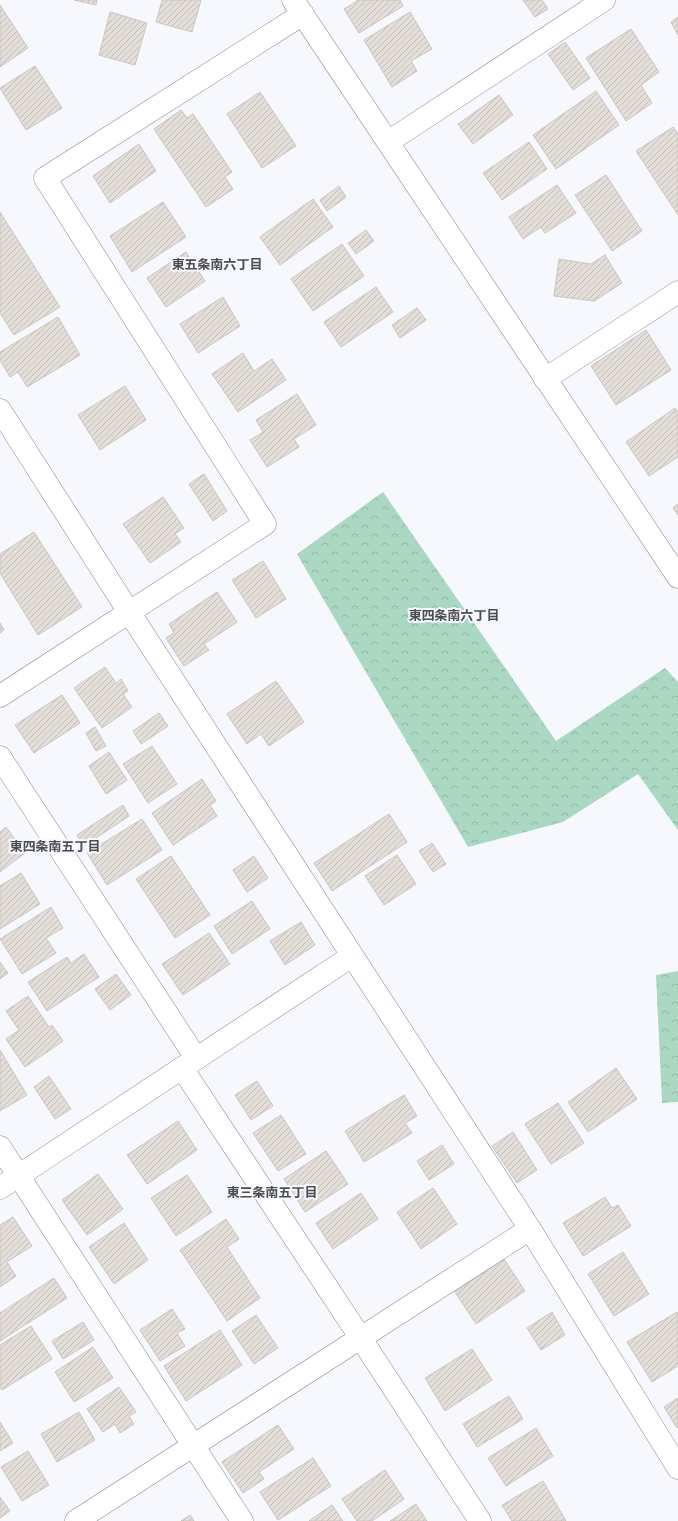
<svg xmlns="http://www.w3.org/2000/svg" width="678" height="1521" viewBox="0 0 678 1521" font-family="'Work Sans','Noto Sans JP',sans-serif">
<style>
.forest{fill:url(#forest-crowns)}
.building{fill:url(#building-hatch);stroke:#cbc5c0}
.lines{fill:none;stroke-linecap:round;stroke-linejoin:round}
.minor-casing{stroke:#84868d;stroke-width:23}
.minor{stroke:#fff;stroke-width:22}
.labels{text-anchor:middle;dominant-baseline:central;stroke-width:4;stroke-linejoin:round;paint-order:stroke}
.neighbourhood-label{font-size:13px;font-weight:bold;fill:#4b4d53;stroke:#f6f8fe}
</style>
<defs>
<pattern id="forest-crowns" width="20" height="18" patternUnits="userSpaceOnUse"><rect width="20" height="18" fill="#abd8c2"/><path d="M2 6a3 3 0 1 1 6 0M12 15a3 3 0 1 1 6 0" fill="none" stroke="#93b9a6"/></pattern>
<pattern id="building-hatch" width="6" height="6" patternUnits="userSpaceOnUse"><rect width="6" height="6" fill="#e4ded8"/><path d="M-1 1l2-2M0 6l6-6M5 7l2-2" fill="none" stroke="#c3beb9"/></pattern>
</defs>
<rect width="100%" height="100%" fill="#f6f8fe"/>
<g class="forest">
<path d="M383 492 556 741 665 668 678 682V830L638 774 563 822 468 847 297 554Z"/>
<path d="M678 971V1102L662 1103 656 975Z"/>
</g>
<g class="building">
<path d="M74 0H97L96 5Z"/>
<path d="M162 0H201L192 32 156 22Z"/>
<path d="M356 0H400L403 6 359 33 344 9 357 1Z"/>
<path d="M523 0H542L548 9 535 17Z"/>
<path d="M0 5 28 48 0 67Z"/>
<path d="M110 12 147 23 135 65 99 55Z"/>
<path d="M410 12 432 49 411 61 417 71 392 87 364 40Z"/>
<path d="M678 17V35L671 22Z"/>
<path d="M631 29 659 72 641 85 652 103 626 121 586 58Z"/>
<path d="M565 42 590 78 573 90 548 54Z"/>
<path d="M35 66 62 108 26 130 0 88Z"/>
<path d="M596 91 619 125 556 169 533 135Z"/>
<path d="M260 92 296 146 262 168 227 114Z"/>
<path d="M499 95 513 115 473 144 458 124Z"/>
<path d="M181 110 187 118 193 114 232 172 225 177 233 189 206 207 154 129Z"/>
<path d="M673 127 678 134V215L636 151Z"/>
<path d="M529 142 547 169 502 200 483 173Z"/>
<path d="M139 144 156 171 110 203 93 176Z"/>
<path d="M606 175 642 231 612 251 575 195Z"/>
<path d="M557 185 576 213 545 233 541 227 523 239 509 217Z"/>
<path d="M339 186 346 197 327 211 320 200Z"/>
<path d="M313 199 333 227 280 265 260 237Z"/>
<path d="M163 202 186 237 132 272 110 236Z"/>
<path d="M0 212 60 307 14 335 0 313Z"/>
<path d="M366 230 374 241 356 254 348 243Z"/>
<path d="M342 244 364 276 313 311 291 279Z"/>
<path d="M186 252 205 281 166 307 147 278Z"/>
<path d="M605 255 622 283 594 301 554 296 559 259 591 264Z"/>
<path d="M376 287 393 312 341 347 324 322Z"/>
<path d="M223 297 240 326 198 353 180 324Z"/>
<path d="M417 308 426 320 400 338 392 325Z"/>
<path d="M58 317 80 355 27 387 18 372 10 377 0 360V352Z"/>
<path d="M646 330 671 370 616 405 591 366Z"/>
<path d="M243 353 254 371 272 359 286 380 238 412 212 374Z"/>
<path d="M125 386 146 420 100 450 78 415Z"/>
<path d="M297 394 316 425 294 439 299 447 267 467 250 440 263 432 256 420Z"/>
<path d="M675 408 678 412V457L649 476 626 442Z"/>
<path d="M204 474 227 511 213 521 189 484Z"/>
<path d="M163 497 184 528 175 534 181 542 150 563 123 524Z"/>
<path d="M678 504V515L673 508Z"/>
<path d="M34 532 82 607 38 635 0 573V554Z"/>
<path d="M263 561 286 599 256 618 232 580Z"/>
<path d="M217 592 237 622 204 644 209 650 184 666 166 638 174 633 169 624Z"/>
<path d="M0 623 4 630 0 633Z"/>
<path d="M105 667 116 683 121 679 128 691 123 694 132 707 102 728 74 688Z"/>
<path d="M276 681 304 722 269 746 261 734 247 744 227 714Z"/>
<path d="M62 695 80 723 34 753 15 725Z"/>
<path d="M159 713 168 726 141 744 133 731Z"/>
<path d="M95 727 106 746 96 751 86 733Z"/>
<path d="M152 746 177 784 148 803 123 764Z"/>
<path d="M109 752 127 780 106 794 89 766Z"/>
<path d="M202 779 216 801 210 805 217 816 173 845 152 813Z"/>
<path d="M123 805 129 816 84 846 77 835Z"/>
<path d="M389 814 407 842 332 891 314 863Z"/>
<path d="M142 819 162 850 107 885 87 853Z"/>
<path d="M6 827 25 853 0 872V832Z"/>
<path d="M432 843 446 864 433 872 419 851Z"/>
<path d="M397 855 416 884 384 905 365 876Z"/>
<path d="M171 856 210 915 175 938 136 879Z"/>
<path d="M254 856 268 878 247 892 233 870Z"/>
<path d="M21 873 40 904 0 929V886Z"/>
<path d="M252 901 270 929 232 954 214 926Z"/>
<path d="M51 907 63 928 46 938 56 953 22 974 0 939Z"/>
<path d="M301 922 315 945 285 965 270 941Z"/>
<path d="M209 933 230 964 183 995 162 964Z"/>
<path d="M84 954 99 977 47 1011 28 982 67 957 71 963Z"/>
<path d="M0 962 8 973 0 979Z"/>
<path d="M116 974 131 995 110 1010 95 989Z"/>
<path d="M28 996 49 1027 52 1025 63 1041 25 1067 6 1039 19 1030 6 1011Z"/>
<path d="M0 1050 27 1095 0 1111Z"/>
<path d="M616 1068 637 1099 588 1132 568 1102Z"/>
<path d="M49 1076 71 1109 55 1119 34 1087Z"/>
<path d="M257 1081 273 1106 251 1120 235 1095Z"/>
<path d="M404 1095 417 1116 405 1123 412 1133 364 1162 345 1131Z"/>
<path d="M558 1103 584 1143 551 1164 525 1124Z"/>
<path d="M281 1115 306 1154 278 1171 253 1133Z"/>
<path d="M178 1121 197 1150 147 1184 127 1155Z"/>
<path d="M513 1132 537 1170 517 1183 492 1146Z"/>
<path d="M442 1145 454 1164 429 1180 417 1161Z"/>
<path d="M326 1151 348 1184 305 1212 284 1179Z"/>
<path d="M98 1174 123 1209 87 1235 62 1200Z"/>
<path d="M187 1175 212 1212 176 1236 151 1198Z"/>
<path d="M433 1188 457 1224 421 1249 397 1212Z"/>
<path d="M361 1193 378 1219 333 1249 316 1223Z"/>
<path d="M605 1197 612 1208 618 1205 631 1226 583 1256 563 1223Z"/>
<path d="M13 1217 32 1246 7 1262 16 1276 0 1287V1225Z"/>
<path d="M226 1219 239 1239 227 1247 260 1298 227 1321 180 1250Z"/>
<path d="M124 1223 148 1260 114 1284 89 1247Z"/>
<path d="M623 1252 649 1294 614 1316 588 1274Z"/>
<path d="M504 1259 525 1291 476 1324 455 1292Z"/>
<path d="M54 1278 67 1298 0 1341V1313Z"/>
<path d="M172 1309 185 1329 177 1333 185 1346 160 1361 140 1330Z"/>
<path d="M552 1312 565 1335 541 1350 527 1328Z"/>
<path d="M677 1312 678 1314V1366L652 1382 627 1342Z"/>
<path d="M256 1315 278 1348 254 1364 232 1331Z"/>
<path d="M83 1322 94 1340 63 1359 52 1341Z"/>
<path d="M31 1326 52 1359 2 1390 0 1387V1345Z"/>
<path d="M220 1330 242 1365 186 1401 164 1366Z"/>
<path d="M93 1347 113 1378 74 1402 55 1372Z"/>
<path d="M472 1349 492 1380 445 1411 425 1378Z"/>
<path d="M119 1387 136 1412 129 1416 134 1424 120 1433 115 1424 103 1432 87 1409Z"/>
<path d="M509 1396 523 1419 477 1447 463 1424Z"/>
<path d="M678 1398V1427L677 1428 664 1407Z"/>
<path d="M79 1412 95 1440 57 1462 41 1434Z"/>
<path d="M0 1422 13 1443 0 1451Z"/>
<path d="M278 1425 294 1449 259 1472 264 1479 243 1493 222 1462Z"/>
<path d="M536 1428 553 1456 506 1486 488 1458Z"/>
<path d="M28 1451 49 1485 22 1501 1 1467Z"/>
<path d="M313 1458 331 1486 278 1520 260 1492Z"/>
<path d="M385 1470 404 1499 372 1521H357L342 1499Z"/>
<path d="M543 1481 566 1521H512L502 1505Z"/>
<path d="M0 1497 10 1511 0 1518Z"/>
<path d="M416 1504 427 1521H390Z"/>
<path d="M332 1505 343 1521H309Z"/>
<path d="M190 1515 194 1521H181Z"/>
</g>
<g class="lines">
<defs>
<g id="minor">
<path d="M293 0 678 577"/>
<path d="M388 142 604 0"/>
<path d="M545 379 678 292"/>
<path d="M0 410 129 612 530 1229 678 1468"/>
<path d="M0 696 265 524 45 178 303 14"/>
<path d="M0 757 196 1058"/>
<path d="M182 1068 360 1337 480 1521"/>
<path d="M0 1147 242 1521"/>
<path d="M0 1188 352 956"/>
<path d="M76 1521 530 1229"/>
</g>
</defs>
<use href="#minor" class="minor-casing"/>
<use href="#minor" class="minor"/>
</g>
<g class="labels">
<g class="neighbourhood-label">
<text x="217" y="264">東五条南六丁目</text>
<text x="454" y="615">東四条南六丁目</text>
<text x="55" y="846">東四条南五丁目</text>
<text x="272" y="1192">東三条南五丁目</text>
</g>
</g>
</svg>
